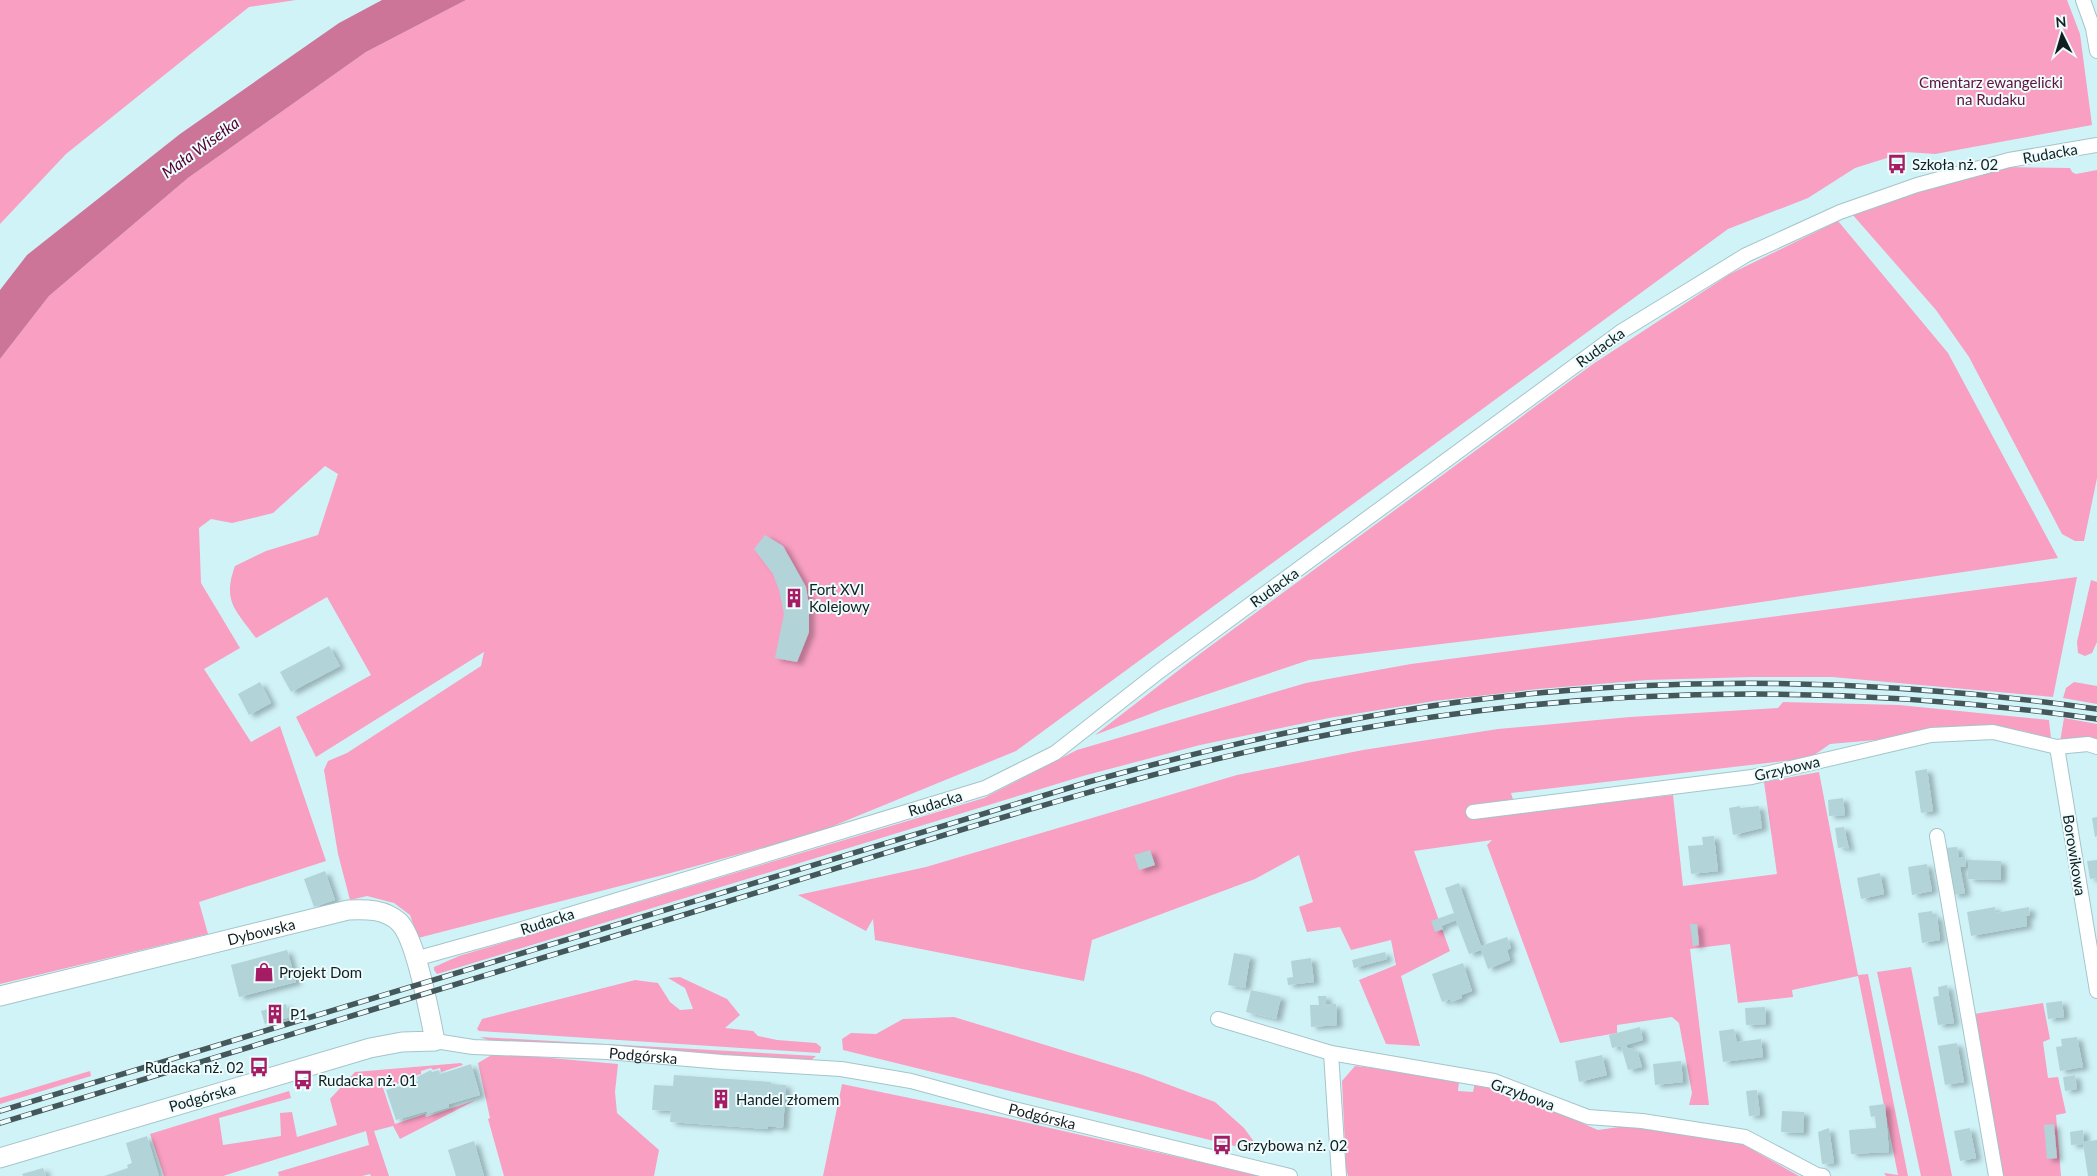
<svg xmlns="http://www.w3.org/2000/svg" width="2097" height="1176" viewBox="0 0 2097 1176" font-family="Lato,sans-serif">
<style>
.green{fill:#f89fc2}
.water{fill:#cd7599}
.building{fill:#b2d4d9;filter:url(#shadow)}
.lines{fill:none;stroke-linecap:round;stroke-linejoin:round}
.street-casing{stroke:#a4c5ca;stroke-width:16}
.secondary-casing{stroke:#a4c5ca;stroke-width:21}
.street{stroke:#fff;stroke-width:14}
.secondary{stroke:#fff;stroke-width:19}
.rail-casing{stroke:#44575a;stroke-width:5.5}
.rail{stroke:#eefcfe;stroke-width:4;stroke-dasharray:11;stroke-linecap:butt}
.labels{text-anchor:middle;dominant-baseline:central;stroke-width:4;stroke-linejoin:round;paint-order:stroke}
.park-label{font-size:15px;fill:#61113a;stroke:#eefcfe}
.street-label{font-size:15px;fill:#121f21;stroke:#eefcfe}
.poi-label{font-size:15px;fill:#121f21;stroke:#eefcfe;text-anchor:start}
.water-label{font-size:16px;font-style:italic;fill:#54012f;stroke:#eefcfe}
</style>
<defs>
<filter id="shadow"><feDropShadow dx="5.5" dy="3" stdDeviation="2.5" flood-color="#0004"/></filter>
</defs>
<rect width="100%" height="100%" fill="#d0f3f8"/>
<g class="green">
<path d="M0 0H296L249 7 66 154 0 224Z"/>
<path d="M466 0H2067L2080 34 2092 125 1935 154 1906 152 1855 168 1808 198 1728 229 1016 751 816 833 667 874 418 938 410 915 394 903 367 896 350 900 338 854 324 770 328 761 347 753 481 666 484 652 316 757 296 717 371 675 327 597 256 638C236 610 222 602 235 566L266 551 318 535 338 474 325 466 273 513 232 523 211 519 199 528 201 583 240 648 204 669 251 742 280 726 326 861 199 902 208 934 0 984V359L49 296 188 178 366 52Z"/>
<path d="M2003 167 2070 168 2072 172 2076 174 2097 170V478L2084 541H2075L2062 534 1969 357 1936 310 1852 214 1932 184Z"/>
<path d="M1838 221 1948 353 2058 558 1647 619 1309 660 1163 709 1095 735 1201 653 1593 364 1730 274Z"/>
<path d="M2077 577 2053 697 1832 677H1752L1647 680 1538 689 1434 701 1329 718 1200 745 1083 776 437 974 434 970V967L459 956 984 798 1077 750 1306 683 1411 664Z"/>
<path d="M2091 580 2097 582V642L2092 653 2085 656 2078 653 2077 642Z"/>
<path d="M2074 682 2097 686V704L2063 698 2066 688Z"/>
<path d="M1783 702 1899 705 2049 720 2051 739 2024 731 2003 729 1830 744 1810 758 1511 793 1517 813 1673 795 1683 886 1777 874 1764 782 1819 772 1858 975 1868 974 1908 1176H1886L1884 1173 1898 1175 1858 976 1792 990 1793 997 1738 1003 1730 944 1690 949 1709 1105H1689L1692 1093 1679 1023 1672 1017 1617 1025V1033L1560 1043 1487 845 1492 840 1414 851 1450 951 1401 976 1420 1046 1386 1044 1359 980 1396 965 1391 940 1351 950 1340 927 1307 932 1299 907 1313 902 1299 855 1255 879 1092 940 1084 981 875 940 873 919 866 931 798 895 926 867 1237 775 1363 750 1498 729 1630 717 1778 708Z"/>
<path d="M2064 718 2097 724V741L2060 742Z"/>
<path d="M1911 967 1952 1176H1921L1877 972Z"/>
<path d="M680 977 727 999 740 1015 725 1028 753 1031 758 1036 777 1040 816 1043 821 1047 820 1053 479 1031 477 1029 482 1019 635 980 658 983 670 1002 680 1010 693 1009 685 988 668 978Z"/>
<path d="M2043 1003 2050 1039 2043 1042 2048 1078 2058 1077 2066 1113 2056 1115 2061 1176H2001L1974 1014Z"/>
<path d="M954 1017 1140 1074 1215 1102 1244 1128 1255 1143V1151L843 1050 842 1039 851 1033 876 1034 903 1019Z"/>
<path d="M480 1037 816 1056 810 1061 488 1040Z"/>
<path d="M495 1053 618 1064 615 1092 617 1113 659 1150 654 1176H504L488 1119 490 1118 478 1063Z"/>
<path d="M461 1063 463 1065 441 1072 440 1068 433 1070 431 1068 421 1071V1074L414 1076 415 1079 383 1088 395 1124 425 1114 426 1117 476 1100 400 1139 393 1126 374 1131 389 1176H371L370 1174 362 1176H279L278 1172 369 1145 366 1131 223 1176H164L150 1134 289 1091 291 1098 219 1118 223 1145 281 1136 280 1113 292 1112 297 1137 337 1125 330 1099 355 1072Z"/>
<path d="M1355 1066 1412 1072 1459 1082 1458 1091 1473 1092 1475 1082 1498 1089 1545 1107 1598 1130 1626 1126 1737 1141 1799 1176H1348L1346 1168 1342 1081Z"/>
<path d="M90 1071 91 1076 0 1104V1098Z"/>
<path d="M842 1084 1006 1118 1261 1176H823Z"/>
</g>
<path class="water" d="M382 0H466L366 52 188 178 49 296 0 359V290L27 255 180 134 339 23Z"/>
<g class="building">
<path d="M765 535 783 546 806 587 809 606V632L797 662 775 658 784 614 779 590 773 574 754 549Z"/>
<path d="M329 646 340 666 291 692 280 672Z"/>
<path d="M260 682 271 703 249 715 238 694Z"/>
<path d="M1927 769 1933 811 1921 813 1915 771Z"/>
<path d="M1843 798 1845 815 1829 816 1828 800Z"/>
<path d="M1740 806V808L1759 806 1762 828 1733 835 1729 808Z"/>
<path d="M2097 817V836L2095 837 2092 818Z"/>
<path d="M1844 827 1849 849H1845V847L1838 848 1835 828Z"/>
<path d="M1714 836 1718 871 1691 874 1688 846 1703 845 1702 837Z"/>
<path d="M1957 847 1959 858 1965 857 1966 866 1960 867 1965 893 1953 895 1945 848Z"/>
<path d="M1150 850 1155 865 1139 870 1134 855Z"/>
<path d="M1968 860 2001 861V880L1968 879Z"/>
<path d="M2097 860V878L2090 879 2087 861Z"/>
<path d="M1927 864 1932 891 1912 895 1908 867Z"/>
<path d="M325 871 335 900 314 907 304 879Z"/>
<path d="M1880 873 1884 894 1861 899 1857 878Z"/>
<path d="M1459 883 1481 946 1507 937 1511 948 1507 950 1510 960 1488 969 1481 950 1469 954 1456 920 1441 926 1443 929 1435 932 1431 921 1454 913 1445 888Z"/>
<path d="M1995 907 1996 913 2029 907 2030 916H2026L2027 926 1971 936 1967 912Z"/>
<path d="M1932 911V916H1937L1940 940 1922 943 1918 913Z"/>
<path d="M1690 924H1697L1699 945 1693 946Z"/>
<path d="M287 950 296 982 239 997 231 965Z"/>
<path d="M1385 952 1387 959 1354 968 1352 960Z"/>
<path d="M1234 953 1250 956 1245 988 1228 985Z"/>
<path d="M1311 958 1314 982 1288 985 1287 978 1293 977 1291 961Z"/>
<path d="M1463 963 1472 991 1461 995 1462 998 1451 1002 1450 999 1442 1002 1432 974Z"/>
<path d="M1947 985 1954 1023 1938 1025 1933 997 1939 996 1938 987Z"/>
<path d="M1251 990 1281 997 1276 1019 1246 1012Z"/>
<path d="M1318 996H1326V1004H1336L1337 1025 1311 1027 1310 1005H1319Z"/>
<path d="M2062 1001 2064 1017 2048 1019 2046 1003Z"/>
<path d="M286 1004 290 1017 265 1024 261 1011Z"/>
<path d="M1765 1007 1766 1024 1746 1025 1745 1008Z"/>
<path d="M1640 1027 1643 1040 1626 1045 1628 1049 1633 1048V1051L1637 1050 1642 1067 1628 1070 1621 1046 1612 1048 1609 1035Z"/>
<path d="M1734 1029 1737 1042 1761 1039 1763 1057 1723 1062 1719 1031Z"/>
<path d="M2077 1037 2083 1067 2060 1071 2056 1047 2062 1046 2061 1039Z"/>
<path d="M1957 1043 1964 1082 1945 1085 1938 1046Z"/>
<path d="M1602 1055 1607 1075 1579 1082 1575 1061Z"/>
<path d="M1681 1061 1683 1082 1655 1085 1653 1064Z"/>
<path d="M471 1064 480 1095 449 1104V1107L427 1114V1111L396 1120 386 1090 418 1081 417 1077 431 1070 432 1072 439 1070 440 1074Z"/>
<path d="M674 1075 771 1082V1084L786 1085 783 1128 768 1126 767 1129 670 1122 671 1111 652 1110 654 1085 673 1086Z"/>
<path d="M2075 1075 2077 1089 2065 1091 2063 1077Z"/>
<path d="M1757 1090 1760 1115 1749 1116 1746 1091Z"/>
<path d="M1885 1104 1889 1152 1851 1154 1849 1130 1876 1128 1875 1116 1871 1117 1869 1106Z"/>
<path d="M1782 1111 1804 1112 1803 1133 1781 1132Z"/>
<path d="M2054 1124 2057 1158 2047 1159 2044 1125Z"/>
<path d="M1829 1128 1834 1163 1822 1164 1818 1132Z"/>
<path d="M1970 1128 1976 1158 1960 1161 1954 1131Z"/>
<path d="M2083 1130 2084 1142 2097 1140V1176H2088L2083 1144 2071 1145 2070 1132Z"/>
<path d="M147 1136 159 1176H104L128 1168 127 1165 132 1163 126 1143Z"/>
<path d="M474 1141 484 1176H456L448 1150Z"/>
<path d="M43 1168 46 1176H23L22 1174Z"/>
</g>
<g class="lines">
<defs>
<g id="street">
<path d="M2083 0 2093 28 2097 51"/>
<path d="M2057 747 2097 991"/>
<path d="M1473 812 1752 777 1931 735 1993 732 2057 747 2088 744 2097 747"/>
<path d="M1937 836 1996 1176"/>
<path d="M415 959 519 930 985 788 1055 753 1161 670 1622 331 1746 255 1840 212 1917 185 2009 160 2097 145"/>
<path d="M1218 1019 1331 1053 1494 1081 1588 1117 1642 1121 1745 1137 1817 1175 1823 1176"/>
<path id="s1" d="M435 1041 473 1047 607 1052 722 1062 841 1069 911 1081 1010 1108 1290 1176"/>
<path d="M1331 1053 1339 1176"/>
</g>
<g id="secondary">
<path id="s2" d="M0 996 348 910C366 909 385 909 399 922 416 938 430 1016 435 1041L402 1042 370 1048 0 1158"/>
</g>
</defs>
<use href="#street" class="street-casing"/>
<use href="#secondary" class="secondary-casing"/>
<use href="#street" class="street"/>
<use href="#secondary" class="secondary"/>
<defs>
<g id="rail">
<path d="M0 1111 1092 781C1215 747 1339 718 1466 701 1676 674 1888 679 2097 709"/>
<path d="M0 1123C242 1049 484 976 726 902 929 841 1133 771 1342 732 1592 685 1846 683 2097 719"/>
</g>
</defs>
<use href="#rail" class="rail-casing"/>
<use href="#rail" class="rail"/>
</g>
<defs>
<symbol id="bus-bare" viewBox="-9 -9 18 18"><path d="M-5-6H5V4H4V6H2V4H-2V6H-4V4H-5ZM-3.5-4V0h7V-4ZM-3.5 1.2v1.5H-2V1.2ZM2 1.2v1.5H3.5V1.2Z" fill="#a51c64" stroke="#eefcfe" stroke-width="2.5" paint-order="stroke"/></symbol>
<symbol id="building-bare" viewBox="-9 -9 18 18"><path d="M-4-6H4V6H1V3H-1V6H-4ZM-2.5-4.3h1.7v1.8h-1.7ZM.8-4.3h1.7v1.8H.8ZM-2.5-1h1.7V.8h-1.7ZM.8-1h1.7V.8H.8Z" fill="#a51c64" stroke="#eefcfe" stroke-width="2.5" paint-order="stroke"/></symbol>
<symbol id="shop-bare" viewBox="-9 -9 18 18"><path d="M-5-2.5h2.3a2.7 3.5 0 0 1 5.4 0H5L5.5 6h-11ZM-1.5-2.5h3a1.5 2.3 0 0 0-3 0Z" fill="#a51c64" stroke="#eefcfe" stroke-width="2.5" paint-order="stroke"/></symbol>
</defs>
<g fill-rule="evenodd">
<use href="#bus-bare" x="1883" y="150" width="28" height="28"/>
<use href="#building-bare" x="780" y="584" width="28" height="28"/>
<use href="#shop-bare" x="250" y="958" width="28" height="28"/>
<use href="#building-bare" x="261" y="1000" width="28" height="28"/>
<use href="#bus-bare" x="245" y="1053" width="28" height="28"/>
<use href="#bus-bare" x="289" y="1066" width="28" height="28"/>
<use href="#building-bare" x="707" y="1085" width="28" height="28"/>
<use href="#bus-bare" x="1208" y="1131" width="28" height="28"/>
</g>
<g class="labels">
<g class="park-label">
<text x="1991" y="82">Cmentarz ewangelicki<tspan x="1991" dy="17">na Rudaku</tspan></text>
</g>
<g class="street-label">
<text transform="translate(2050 153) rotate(-10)">Rudacka</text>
<text transform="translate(1600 347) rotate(-36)">Rudacka</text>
<text transform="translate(1274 587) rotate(-36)">Rudacka</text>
<text transform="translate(1787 768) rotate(-13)">Grzybowa</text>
<text transform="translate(935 803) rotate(-17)">Rudacka</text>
<text transform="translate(2075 855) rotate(81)">Borowikowa</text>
<text transform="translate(547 921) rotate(-18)">Rudacka</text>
<text stroke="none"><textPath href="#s2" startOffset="269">Dybowska</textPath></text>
<text stroke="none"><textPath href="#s1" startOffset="209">Podgórska</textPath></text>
<text transform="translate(1523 1094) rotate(20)">Grzybowa</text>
<text transform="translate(202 1097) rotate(-16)">Podgórska</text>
<text stroke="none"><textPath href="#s1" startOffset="614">Podgórska</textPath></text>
</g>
<g class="poi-label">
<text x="1912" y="164">Szkoła nż. 02</text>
<text x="809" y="589">Fort XVI<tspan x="809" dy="17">Kolejowy</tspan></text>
<text x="279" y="972">Projekt Dom</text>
<text x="290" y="1014">P1</text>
<text x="244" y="1067" text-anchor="end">Rudacka nż. 02</text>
<text x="318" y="1080">Rudacka nż. 01</text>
<text x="736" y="1099">Handel złomem</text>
<text x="1237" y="1145">Grzybowa nż. 02</text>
</g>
<g class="water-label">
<text transform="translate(200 147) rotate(-36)">Mała Wisełka</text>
</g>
</g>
<g transform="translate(2062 35) rotate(355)" stroke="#eefcfe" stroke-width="4" paint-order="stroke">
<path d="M0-4L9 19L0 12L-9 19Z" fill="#121f21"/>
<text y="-8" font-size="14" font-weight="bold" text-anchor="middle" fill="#121f21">N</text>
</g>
</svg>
